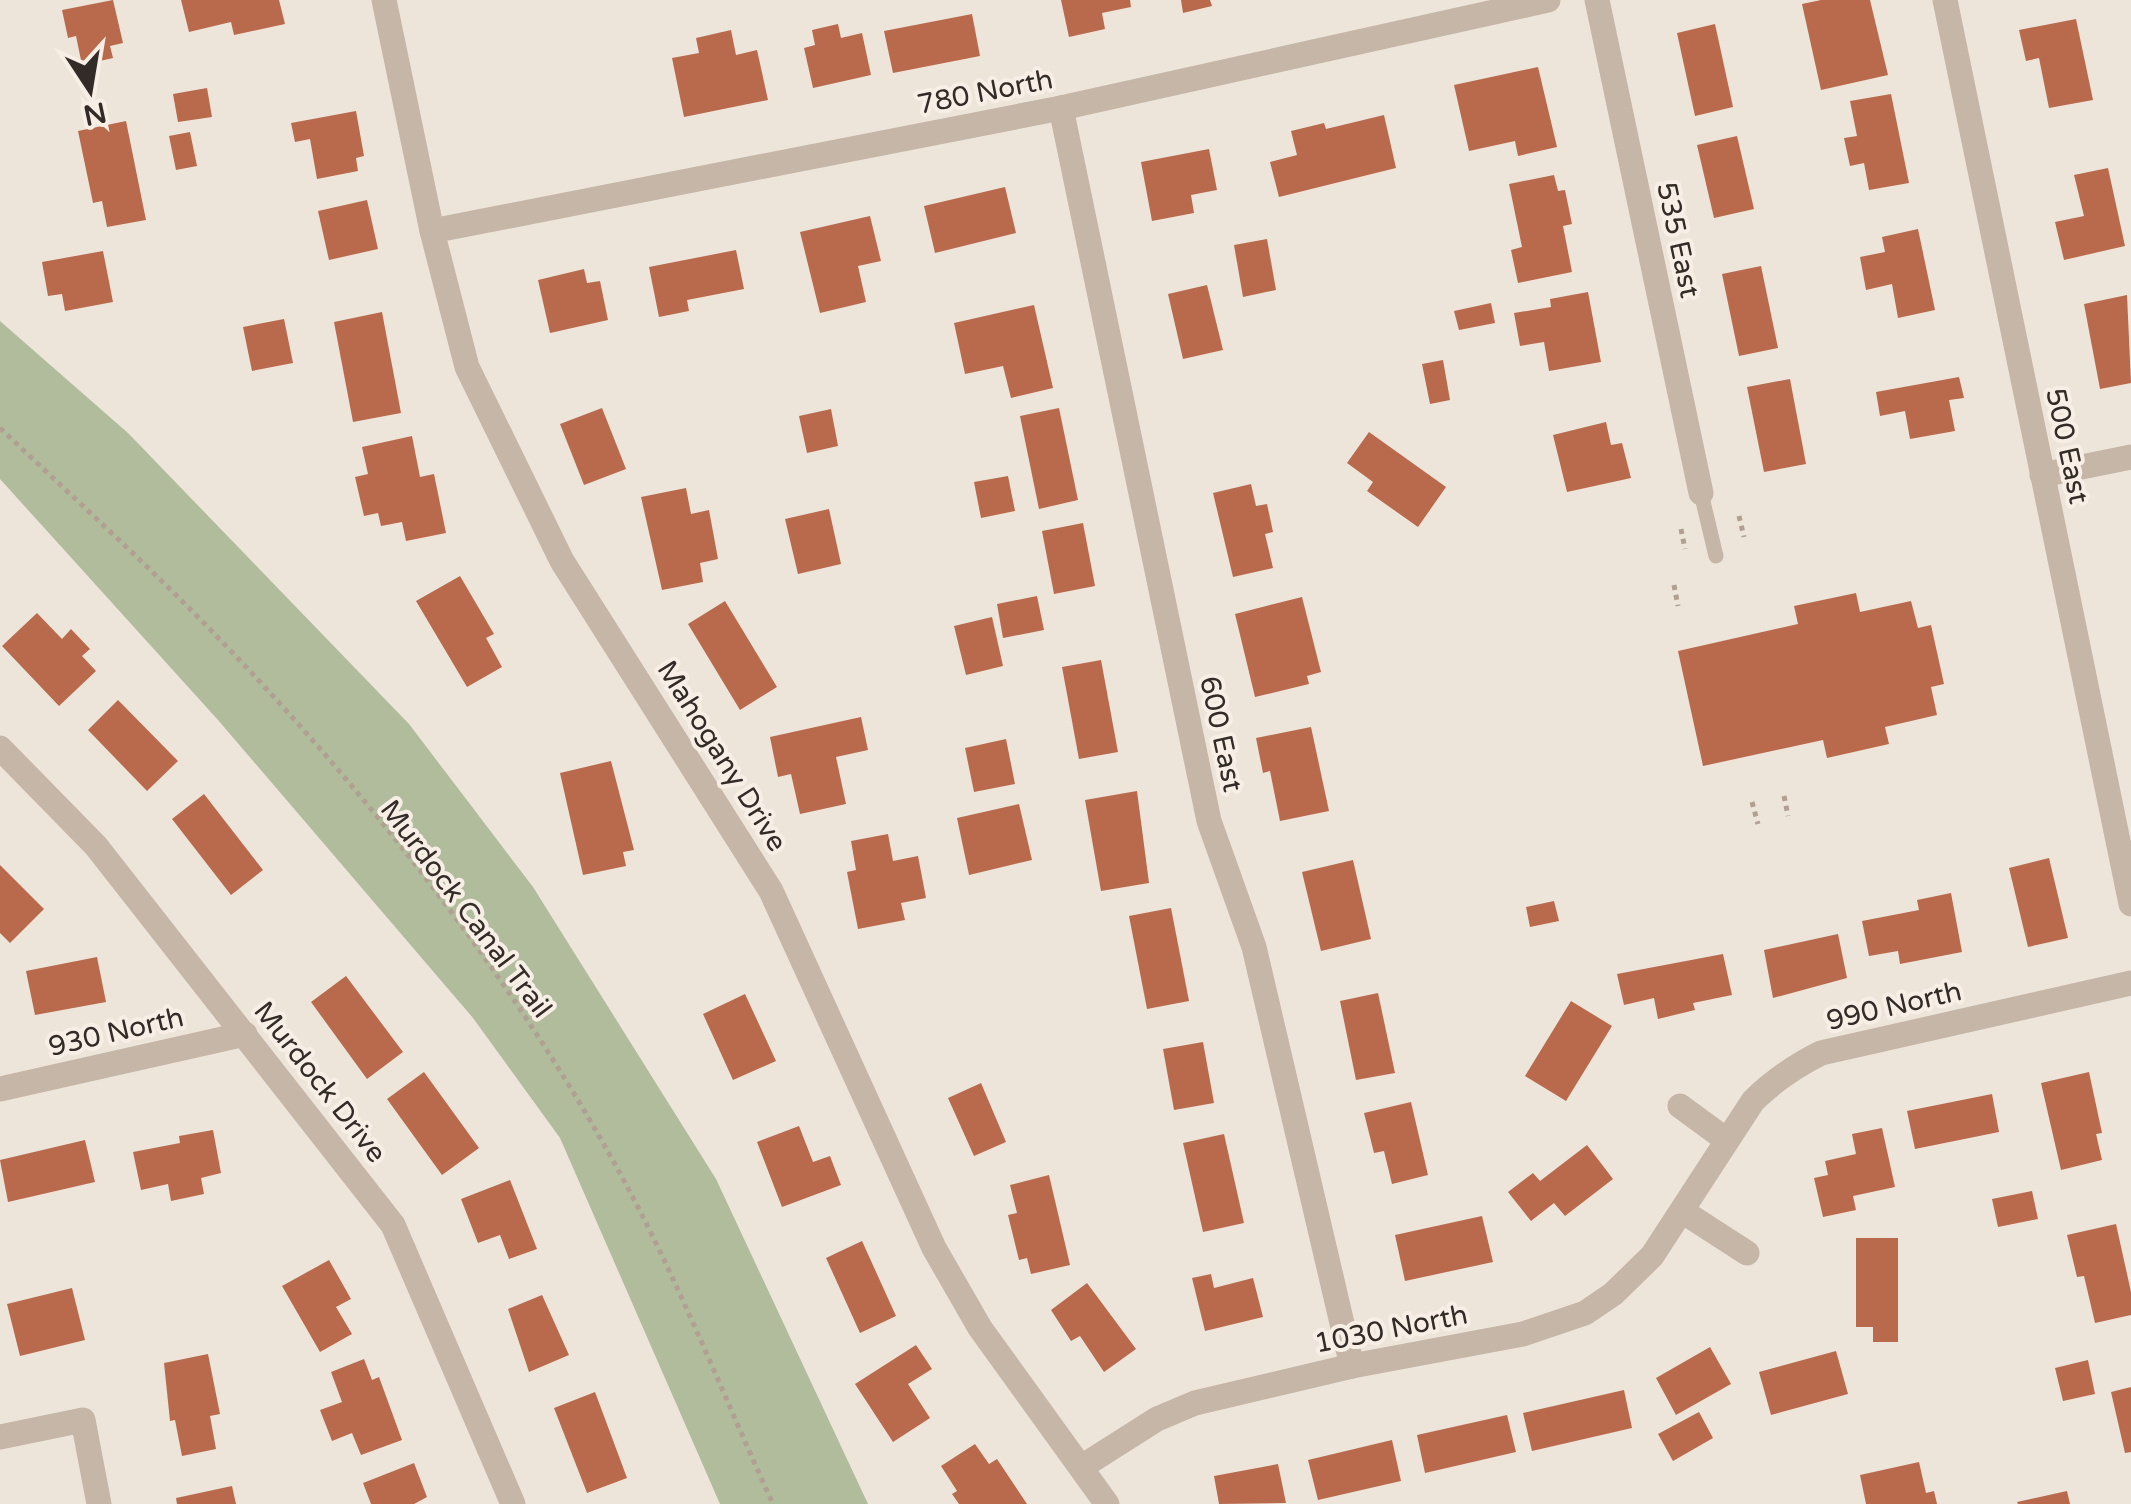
<svg xmlns="http://www.w3.org/2000/svg" width="2131" height="1504" viewBox="0 0 2131 1504" font-family="'Varela Round',sans-serif">
<style>
.green{fill:#b0bc9c}
.building{fill:#b96a4d}
.lines{fill:none;stroke-linecap:round;stroke-linejoin:round}
.path{stroke:#b1a092;stroke-width:5;stroke-dasharray:5 5;stroke-linecap:butt}
.lane{stroke:#c5b6a8;stroke-width:15}
.street{stroke:#c5b6a8;stroke-width:25}
.labels{text-anchor:middle;dominant-baseline:central;stroke-width:8;stroke-linejoin:round;paint-order:stroke}
.street-label{font-size:28px;fill:#332b27;stroke:#f7efe6}
</style>
<rect width="100%" height="100%" fill="#eee5da"/>
<path class="green" d="M0 321 128 433 409 724 533 887 716 1179 868 1504H720L560 1138 473 1018 218 720 0 479Z"/>
<g class="building">
<path d="M113 0 123 43 110 46 113 58 82 65 76 36 68 38 62 10Z"/>
<path d="M181 0H279L285 24 234 35 231 22 189 32Z"/>
<path d="M1061 0H1130L1131 7 1102 13 1105 29 1069 37Z"/>
<path d="M1181 0H1210L1212 6 1183 13Z"/>
<path d="M1821 0H1870L1888 75 1821 90 1802 4Z"/>
<path d="M972 14 980 56 893 73 884 31Z"/>
<path d="M2076 19 2093 100 2049 108 2039 58 2026 61 2019 30Z"/>
<path d="M838 24 841 38 862 33 871 75 813 88 804 48 815 45 812 30Z"/>
<path d="M1715 24 1733 107 1695 116 1677 33Z"/>
<path d="M731 30 736 55 757 50 768 100 684 117 672 58 699 53 696 38Z"/>
<path d="M1538 67 1557 147 1518 156 1515 141 1469 151 1454 85Z"/>
<path d="M207 88 212 117 178 122 173 94Z"/>
<path d="M1891 94 1909 183 1869 190 1864 163 1850 166 1844 138 1857 136 1850 101Z"/>
<path d="M356 111 364 156 356 158 358 171 317 179 310 139 295 142 291 123Z"/>
<path d="M1384 115 1396 168 1279 197 1270 162 1297 155 1291 131 1324 123 1326 129Z"/>
<path d="M126 121 146 220 107 227 102 201 93 203 78 131Z"/>
<path d="M190 132 197 166 176 170 169 136Z"/>
<path d="M1737 136 1754 209 1714 218 1697 145Z"/>
<path d="M1209 149 1217 190 1191 195 1194 213 1152 221 1141 162Z"/>
<path d="M2108 168 2125 246 2064 260 2055 222 2084 216 2074 175Z"/>
<path d="M1554 175 1558 191 1565 190 1572 224 1563 226 1572 272 1518 283 1511 250 1522 247 1509 184Z"/>
<path d="M1005 187 1016 233 935 253 924 206Z"/>
<path d="M367 200 378 249 329 260 318 211Z"/>
<path d="M870 216 881 261 858 266 866 302 820 313 800 232Z"/>
<path d="M1918 229 1935 310 1898 318 1892 284 1866 290 1860 257 1885 252 1882 237Z"/>
<path d="M1267 239 1276 290 1243 297 1234 245Z"/>
<path d="M736 250 744 289 687 300 689 311 659 317 649 267Z"/>
<path d="M103 251 113 302 65 311 62 294 48 296 42 262Z"/>
<path d="M1761 266 1778 348 1739 356 1722 274Z"/>
<path d="M584 269 587 283 600 281 608 320 550 333 538 280Z"/>
<path d="M1207 285 1223 350 1183 359 1168 294Z"/>
<path d="M1588 292 1601 362 1549 371 1544 342 1520 346 1514 313 1551 307 1550 299Z"/>
<path d="M2127 295 2131 383 2100 389 2084 304Z"/>
<path d="M1491 303 1495 323 1459 330 1454 311Z"/>
<path d="M1034 305 1053 388 1011 398 1003 366 965 374 954 323Z"/>
<path d="M382 312 401 413 353 422 334 322Z"/>
<path d="M284 319 293 363 252 371 243 327Z"/>
<path d="M1443 360 1450 400 1430 404 1422 364Z"/>
<path d="M1959 377 1964 398 1949 400 1955 431 1910 439 1905 411 1880 416 1876 392Z"/>
<path d="M1790 379 1806 464 1764 472 1747 387Z"/>
<path d="M602 408 626 469 584 485 560 424Z"/>
<path d="M1059 408 1078 500 1039 509 1020 416Z"/>
<path d="M831 409 838 446 807 453 799 416Z"/>
<path d="M1606 422 1611 445 1622 443 1631 478 1567 492 1553 435Z"/>
<path d="M1369 432 1446 487 1418 527 1367 491 1373 482 1347 463Z"/>
<path d="M412 436 420 477 434 474 446 533 406 541 402 522 381 526 378 513 364 516 355 477 368 474 362 447Z"/>
<path d="M1008 476 1015 511 981 518 974 482Z"/>
<path d="M1251 484 1256 506 1267 504 1273 532 1265 534 1273 568 1233 577 1213 493Z"/>
<path d="M686 488 691 514 709 510 718 559 700 563 703 582 662 590 641 497Z"/>
<path d="M829 509 841 564 798 574 785 519Z"/>
<path d="M1083 523 1095 586 1054 594 1042 531Z"/>
<path d="M460 576 494 634 486 638 502 667 467 687 416 601Z"/>
<path d="M1856 593 1860 612 1911 601 1918 628 1931 625 1944 684 1931 687 1937 715 1885 727 1889 744 1827 758 1823 740 1703 766 1678 651 1798 624 1794 606Z"/>
<path d="M1037 596 1044 630 1003 638 997 604Z"/>
<path d="M1302 597 1321 672 1307 676 1309 684 1255 697 1235 614Z"/>
<path d="M725 601 777 687 740 710 688 624Z"/>
<path d="M37 613 62 639 71 629 90 649 82 656 96 671 59 706 2 646Z"/>
<path d="M992 617 1003 666 966 675 954 626Z"/>
<path d="M1101 660 1118 752 1079 759 1062 667Z"/>
<path d="M118 700 178 761 147 791 88 730Z"/>
<path d="M861 717 868 750 836 757 846 804 800 814 791 774 778 777 770 737Z"/>
<path d="M1311 727 1329 811 1280 821 1270 771 1263 773 1256 738Z"/>
<path d="M1006 739 1015 784 974 792 965 748Z"/>
<path d="M611 761 634 850 623 852 626 866 583 875 560 773Z"/>
<path d="M1137 791 1149 883 1101 891 1085 800Z"/>
<path d="M204 794 263 870 231 895 172 819Z"/>
<path d="M1019 804 1032 860 969 875 957 818Z"/>
<path d="M888 834 893 861 918 856 926 898 901 903 905 920 858 929 847 872 856 870 851 841Z"/>
<path d="M2049 858 2068 938 2028 947 2009 868Z"/>
<path d="M1353 860 1371 939 1321 951 1302 872Z"/>
<path d="M0 865 44 909 10 943 0 933Z"/>
<path d="M1951 893 1962 952 1900 964 1898 951 1869 956 1862 921 1919 910 1917 900Z"/>
<path d="M1554 901 1559 921 1530 927 1526 907Z"/>
<path d="M1171 908 1189 1001 1147 1009 1129 916Z"/>
<path d="M1838 934 1847 978 1773 998 1764 950Z"/>
<path d="M1723 954 1732 995 1693 1003 1695 1010 1658 1019 1654 998 1624 1005 1617 974Z"/>
<path d="M97 957 106 1002 35 1015 26 971Z"/>
<path d="M346 976 403 1052 367 1079 311 1002Z"/>
<path d="M1378 993 1395 1073 1356 1080 1340 1001Z"/>
<path d="M745 994 776 1061 733 1080 703 1014Z"/>
<path d="M1571 1001 1612 1026 1566 1101 1525 1076Z"/>
<path d="M1203 1042 1214 1103 1174 1110 1163 1049Z"/>
<path d="M424 1072 479 1148 442 1175 387 1099Z"/>
<path d="M2089 1072 2102 1133 2096 1134 2102 1160 2061 1170 2041 1083Z"/>
<path d="M981 1083 1006 1142 974 1156 948 1098Z"/>
<path d="M1992 1094 1999 1132 1915 1149 1907 1111Z"/>
<path d="M1411 1102 1428 1175 1392 1184 1384 1151 1374 1153 1364 1113Z"/>
<path d="M799 1126 813 1162 830 1156 841 1185 782 1207 757 1142Z"/>
<path d="M1882 1128 1895 1187 1853 1196 1856 1210 1823 1217 1814 1178 1828 1175 1825 1161 1856 1154 1852 1134Z"/>
<path d="M213 1130 221 1173 201 1178 204 1194 171 1201 168 1184 141 1190 133 1152 180 1143 179 1136Z"/>
<path d="M1224 1134 1244 1223 1203 1232 1183 1143Z"/>
<path d="M85 1140 95 1182 8 1202 0 1160Z"/>
<path d="M1587 1145 1613 1179 1565 1216 1554 1203 1531 1221 1508 1192 1533 1173 1540 1181Z"/>
<path d="M1049 1175 1070 1265 1031 1274 1027 1258 1019 1260 1008 1215 1017 1213 1010 1185Z"/>
<path d="M510 1180 537 1249 509 1259 500 1235 478 1243 461 1199Z"/>
<path d="M2032 1191 2038 1219 1998 1227 1992 1199Z"/>
<path d="M1482 1216 1493 1262 1405 1281 1395 1235Z"/>
<path d="M2116 1224 2131 1292V1315L2095 1323 2084 1276 2077 1277 2067 1235Z"/>
<path d="M1856 1238H1898V1342H1873V1327H1856Z"/>
<path d="M862 1241 896 1316 860 1333 826 1258Z"/>
<path d="M329 1260 351 1299 336 1307 352 1334 320 1352 282 1286Z"/>
<path d="M1211 1274 1214 1288 1253 1278 1263 1317 1205 1331 1192 1278Z"/>
<path d="M1087 1283 1136 1349 1104 1372 1080 1336 1071 1341 1051 1310Z"/>
<path d="M72 1288 85 1340 20 1356 7 1304Z"/>
<path d="M542 1295 569 1355 529 1372 508 1309Z"/>
<path d="M916 1345 932 1369 908 1384 930 1418 893 1442 855 1384Z"/>
<path d="M1710 1347 1731 1384 1676 1415 1656 1378Z"/>
<path d="M1836 1351 1848 1394 1771 1415 1759 1372Z"/>
<path d="M208 1354 220 1414 210 1416 216 1449 182 1456 175 1420 170 1421 164 1363Z"/>
<path d="M364 1359 372 1380 379 1377 402 1440 361 1455 352 1433 332 1441 320 1410 342 1402 331 1372Z"/>
<path d="M2088 1360 2095 1394 2063 1401 2055 1368Z"/>
<path d="M2131 1387V1452L2125 1453 2111 1392Z"/>
<path d="M1624 1390 1632 1428 1532 1451 1523 1413Z"/>
<path d="M595 1392 627 1478 587 1493 554 1408Z"/>
<path d="M1699 1412 1713 1438 1673 1461 1658 1434Z"/>
<path d="M1507 1415 1516 1452 1425 1473 1417 1435Z"/>
<path d="M1392 1440 1401 1481 1318 1500 1308 1460Z"/>
<path d="M975 1444 989 1464 997 1459 1027 1504H959L952 1494 957 1491 941 1466Z"/>
<path d="M1919 1462 1926 1493 1934 1491 1937 1504H1866L1860 1475Z"/>
<path d="M414 1463 427 1497 414 1504H371L363 1483Z"/>
<path d="M1278 1464 1286 1503 1219 1504 1214 1476Z"/>
<path d="M232 1486 236 1504H177L176 1498Z"/>
<path d="M2067 1491 2070 1504H2018L2017 1502Z"/>
</g>
<g class="lines">
<g class="path">
<path d="M0 428C62 487 126 545 186 605 349 768 506 966 617 1168 675 1272 723 1395 773 1504"/>
<path d="M1739 516 1744 537"/>
<path d="M1681 529 1685 549"/>
<path d="M1674 585 1678 606"/>
<path d="M1784 796 1788 816"/>
<path d="M1752 802 1758 824"/>
</g>
<path class="lane" d="M1701 493 1716 556"/>
<g class="street">
<path d="M384 0 432 231 467 367 562 561 771 891 934 1248 980 1328 1107 1504"/>
<path d="M1597 0 1701 493"/>
<path d="M1945 0 2131 904"/>
<path d="M1061 108 1209 821 1254 947 1352 1366"/>
<path d="M432 231 1061 108 1548 0"/>
<path d="M2042 475 2131 457"/>
<path d="M0 748 96 846 393 1225 513 1504"/>
<path d="M0 1089 245 1034"/>
<path d="M1680 1106 1725 1139"/>
<path d="M1682 1211 1747 1253"/>
<path d="M0 1437 83 1420 99 1504"/>
<path d="M1083 1466 1157 1419 1195 1403 1352 1366 1523 1334 1585 1313 1613 1294 1652 1256 1753 1101C1774 1080 1795 1066 1821 1053L2131 983"/>
</g>
</g>
<g class="labels">
<g class="street-label">
<text transform="translate(985 92) rotate(-11)">780 North</text>
<text transform="translate(1678 240) rotate(78)">535 East</text>
<text transform="translate(2067 446) rotate(78)">500 East</text>
<text transform="translate(1221 734) rotate(78)">600 East</text>
<text transform="translate(722 756) rotate(58)">Mahogany Drive</text>
<text transform="translate(466 909) rotate(53)">Murdock Canal Trail</text>
<text transform="translate(1894 1006) rotate(-13)">990 North</text>
<text transform="translate(116 1032) rotate(-13)">930 North</text>
<text transform="translate(320 1082) rotate(52)">Murdock Drive</text>
<text transform="translate(1391 1329) rotate(-11)">1030 North</text>
</g>
</g>
<g transform="translate(90 90) rotate(168)" stroke="#f7efe6" stroke-width="8" paint-order="stroke">
<path d="M0-8L18 38L0 25L-18 38Z" fill="#332b27"/>
<text y="-15" font-size="28" font-weight="bold" text-anchor="middle" fill="#332b27">N</text>
</g>
</svg>
